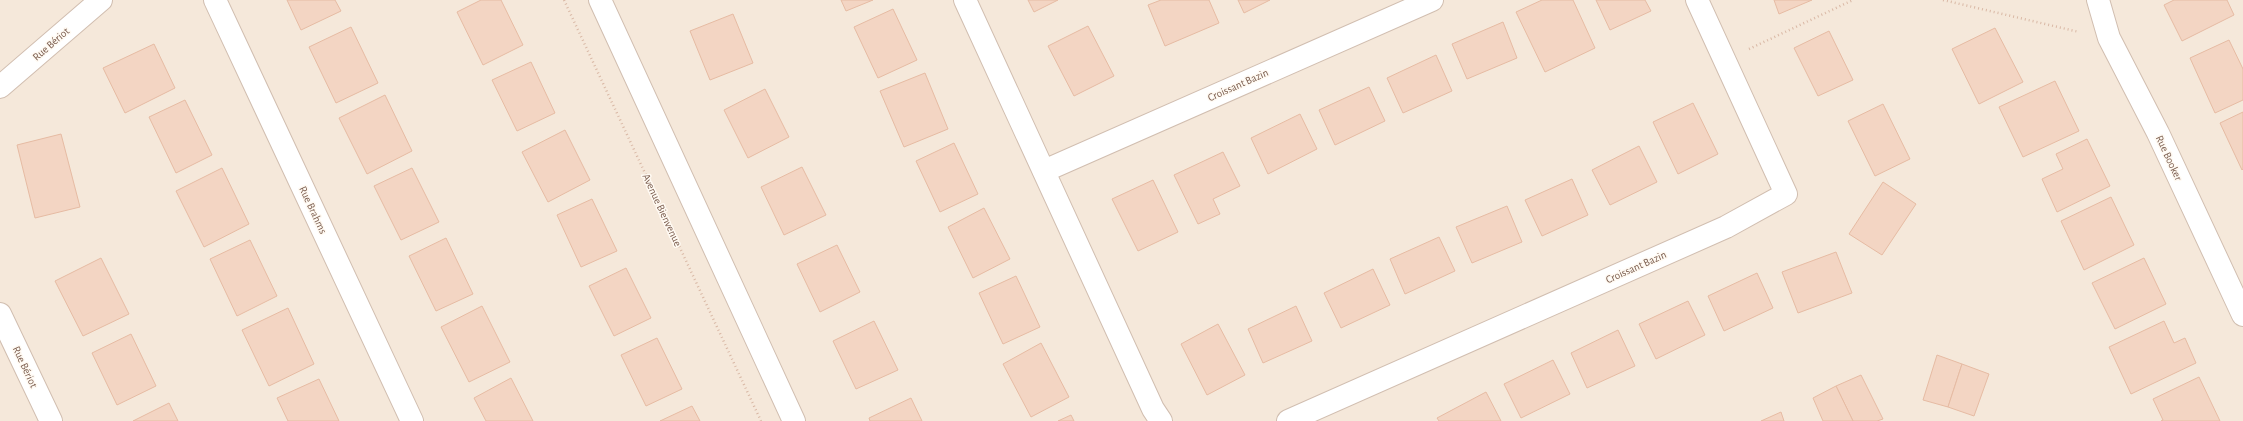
<svg xmlns="http://www.w3.org/2000/svg" width="2243" height="421" viewBox="0 0 2243 421" font-family="'Alegreya Sans',sans-serif">
<style>
.residential{fill:#f5e8da}
.building{fill:#f3d5c3;stroke:#e6bba3}
.lines{fill:none;stroke-linecap:round;stroke-linejoin:round}
.street-casing{stroke:#d1beb0;stroke-width:24}
.path{stroke:#d9b8a5;stroke-width:2.5;stroke-dasharray:1 3;stroke-linecap:butt}
.street{stroke:#fff;stroke-width:22}
.labels{text-anchor:middle;dominant-baseline:central;stroke-width:3;stroke-linejoin:round;paint-order:stroke}
.street-label{font-size:11px;fill:#7a5c4d;stroke:#fffaf3}
</style>
<rect width="100%" height="100%" fill="#fdf6ec"/>
<rect class="residential" x="0" y="0" width="2243" height="421"/>
<g class="building">
<path d="M287 0H335L341 11 301 30Z"/>
<path d="M481 0H501L523 45 483 65 457 12Z"/>
<path d="M841 0H873L846 11Z"/>
<path d="M1028 0H1058L1034 12Z"/>
<path d="M1161 0H1209L1219 23 1165 46 1148 5Z"/>
<path d="M1238 0H1270L1244 13Z"/>
<path d="M1542 0H1573L1595 48 1545 72 1516 12Z"/>
<path d="M1596 0H1645L1651 11 1610 30Z"/>
<path d="M1774 0H1812L1779 14Z"/>
<path d="M2174 0H2227L2234 15 2182 41 2164 5Z"/>
<path d="M893 9 917 60 878 78 854 27Z"/>
<path d="M733 14 753 63 710 80 690 31Z"/>
<path d="M1503 22 1517 58 1467 79 1452 44Z"/>
<path d="M1088 26 1114 76 1074 96 1048 46Z"/>
<path d="M351 27 378 83 336 103 309 47Z"/>
<path d="M1995 28 2023 82 1979 104 1952 49Z"/>
<path d="M1829 31 1853 80 1818 96 1794 48Z"/>
<path d="M2229 40 2243 69V100L2215 113 2190 58Z"/>
<path d="M154 44 175 88 125 113 103 68Z"/>
<path d="M1436 55 1452 91 1403 113 1387 78Z"/>
<path d="M531 62 555 113 517 131 492 80Z"/>
<path d="M925 73 948 129 904 147 880 91Z"/>
<path d="M2055 81 2079 131 2023 157 1999 107Z"/>
<path d="M1369 87 1385 121 1335 145 1319 110Z"/>
<path d="M765 89 789 137 748 158 724 110Z"/>
<path d="M385 95 412 151 367 174 339 118Z"/>
<path d="M185 100 212 155 176 173 149 117Z"/>
<path d="M1693 103 1718 154 1678 174 1653 122Z"/>
<path d="M1883 104 1910 159 1875 176 1848 121Z"/>
<path d="M2243 112V169L2242 170 2220 123Z"/>
<path d="M1300 114 1317 149 1268 174 1251 138Z"/>
<path d="M565 130 590 180 548 202 522 152Z"/>
<path d="M61 134 80 207 35 218 17 145Z"/>
<path d="M2087 139 2110 186 2057 212 2042 179 2063 169 2056 154Z"/>
<path d="M954 143 978 194 940 212 916 161Z"/>
<path d="M1639 146 1657 182 1610 205 1592 170Z"/>
<path d="M1223 152 1240 186 1213 199 1220 214 1198 224 1174 175Z"/>
<path d="M802 167 826 215 784 235 761 187Z"/>
<path d="M222 168 249 224 204 247 176 191Z"/>
<path d="M412 168 439 222 401 240 374 186Z"/>
<path d="M1572 179 1588 215 1542 236 1525 200Z"/>
<path d="M1153 180 1178 232 1138 251 1112 199Z"/>
<path d="M1883 182 1916 204 1882 255 1849 234Z"/>
<path d="M2111 197 2134 245 2084 270 2061 221Z"/>
<path d="M592 199 617 251 581 267 557 215Z"/>
<path d="M1507 206 1522 242 1472 263 1456 227Z"/>
<path d="M984 208 1010 259 973 278 948 227Z"/>
<path d="M1439 237 1455 271 1405 294 1390 259Z"/>
<path d="M446 238 473 294 436 311 409 256Z"/>
<path d="M250 240 277 296 237 316 210 259Z"/>
<path d="M837 245 860 292 820 312 797 264Z"/>
<path d="M1836 252 1852 293 1798 313 1782 272Z"/>
<path d="M101 258 129 314 83 336 55 281Z"/>
<path d="M2144 258 2166 304 2115 329 2092 283Z"/>
<path d="M626 268 651 318 614 336 589 286Z"/>
<path d="M1373 269 1390 305 1341 328 1324 293Z"/>
<path d="M1757 273 1773 308 1724 331 1708 296Z"/>
<path d="M1016 276 1040 327 1003 344 979 293Z"/>
<path d="M1688 301 1705 335 1656 359 1639 324Z"/>
<path d="M482 306 510 362 469 382 441 327Z"/>
<path d="M1296 306 1312 341 1263 363 1248 329Z"/>
<path d="M288 308 314 364 269 386 242 330Z"/>
<path d="M874 321 898 370 856 389 833 341Z"/>
<path d="M2164 321 2174 343 2185 338 2196 363 2131 394 2109 347Z"/>
<path d="M1218 324 1245 375 1207 395 1181 344Z"/>
<path d="M1618 330 1635 366 1587 388 1571 353Z"/>
<path d="M131 334 156 386 117 405 92 353Z"/>
<path d="M657 338 682 389 646 406 621 355Z"/>
<path d="M1041 343 1069 397 1031 417 1003 364Z"/>
<path d="M1937 355 1962 364 1948 407 1923 400Z"/>
<path d="M1553 360 1570 394 1521 418 1504 384Z"/>
<path d="M1962 364 1989 374 1974 416 1948 407Z"/>
<path d="M1861 375 1883 419 1877 421H1853L1836 386Z"/>
<path d="M2199 377 2220 421H2161L2163 420 2153 399Z"/>
<path d="M511 378 533 421H486L474 398Z"/>
<path d="M319 379 339 421H288L277 398Z"/>
<path d="M1836 386 1853 421H1823L1813 398Z"/>
<path d="M1486 392 1501 421H1439L1437 418Z"/>
<path d="M911 398 922 421H870L869 418Z"/>
<path d="M169 403 178 421H133Z"/>
<path d="M692 406 700 421H660Z"/>
<path d="M1781 412 1784 421H1761Z"/>
<path d="M1071 415 1074 421H1058Z"/>
</g>
<g class="lines">
<defs>
<g id="street">
<path d="M215 0 412 421"/>
<path d="M600 0 794 421"/>
<path d="M965 0 1153 409 1161 421"/>
<path d="M2098 0 2109 38 2158 133 2243 315"/>
<path d="M0 87 101 0"/>
<path d="M1044 171 1432 0"/>
<path d="M0 314 51 421"/>
<path d="M1288 421 1726 227 1786 194 1697 0"/>
</g>
</defs>
<use href="#street" class="street-casing"/>
<g class="path">
<path d="M564 0 761 421"/>
<path d="M1943 0 2079 32"/>
<path d="M1749 49 1853 0"/>
</g>
<use href="#street" class="street"/>
</g>
<g class="labels">
<g class="street-label">
<text transform="translate(51 44) rotate(-41)">Rue Bériot</text>
<text transform="translate(1238 85) rotate(-24)">Croissant Bazin</text>
<text transform="translate(2169 158) rotate(65)">Rue Booker</text>
<text transform="translate(313 210) rotate(65)">Rue Brahms</text>
<text transform="translate(662 210) rotate(65)">Avenue Bienvenue</text>
<text transform="translate(1636 267) rotate(-24)">Croissant Bazin</text>
<text transform="translate(25 367) rotate(65)">Rue Bériot</text>
</g>
</g>
</svg>
